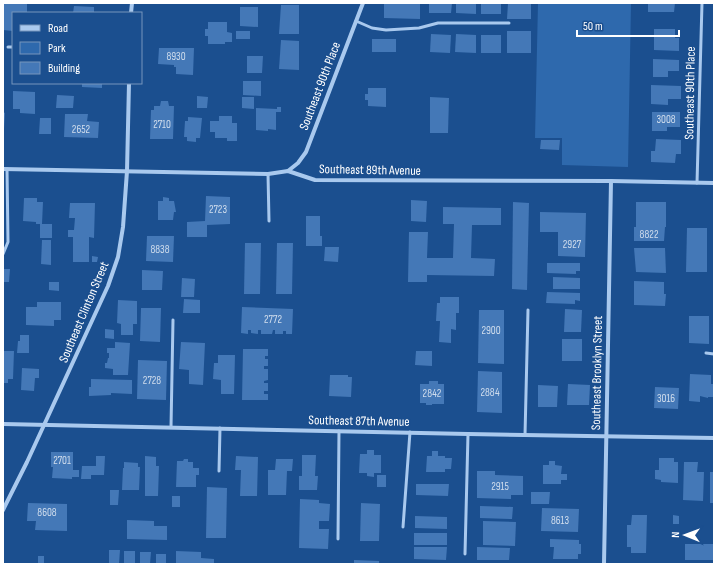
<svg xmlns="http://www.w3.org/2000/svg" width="717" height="567" viewBox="0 0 717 567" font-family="'Sofia Sans Condensed',sans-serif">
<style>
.green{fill:#2e69ad}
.building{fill:#4478b7}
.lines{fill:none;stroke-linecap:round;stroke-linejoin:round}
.lane{stroke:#a9c9ee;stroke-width:3}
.street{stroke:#a9c9ee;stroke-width:4}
.labels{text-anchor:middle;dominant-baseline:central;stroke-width:3;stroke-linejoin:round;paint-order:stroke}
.number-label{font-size:11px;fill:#d0dded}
.street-label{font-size:13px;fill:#fff;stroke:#1b4f8f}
</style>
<rect width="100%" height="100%" fill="#1b4f8f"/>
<path class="green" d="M538 3H631L628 167 562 165V138H535Z"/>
<g class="building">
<path d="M3 3H27V13H13V31L3 30Z"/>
<path d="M384 3H420V19L384 18Z"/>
<path d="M429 3H452L451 13H429Z"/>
<path d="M456 3H476V14L456 13Z"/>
<rect x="481" y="3" width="20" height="11"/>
<path d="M508 3H531V19H507Z"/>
<path d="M648 3H675L674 12H648Z"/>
<path d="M281 5H299V34H279Z"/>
<path d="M74 6 94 7V13H73Z"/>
<path d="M240 7H258V27L240 26Z"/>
<path d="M208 22H227V32L232 33V42H225V44H208V36H205V29H208Z"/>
<path d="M654 29H675V38H679V51L654 50Z"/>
<rect x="236" y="31" width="14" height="8"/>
<rect x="507" y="31" width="24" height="22"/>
<path d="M431 34 451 35 450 53 430 52Z"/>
<path d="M456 34 476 35V53L455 52Z"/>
<rect x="481" y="35" width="20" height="18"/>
<rect x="372" y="39" width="24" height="13"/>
<path d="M281 40 299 41V70L279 69Z"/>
<path d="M159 48H194L193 75 176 74V67H174V65L158 64Z"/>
<path d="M247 56H263L262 73H247Z"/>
<path d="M653 59 679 60V71H668V77H653Z"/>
<path d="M243 81H261V96L243 95Z"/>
<path d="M82 83H102V88L82 87Z"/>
<path d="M651 85 681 86V99H668V105L651 104Z"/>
<path d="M368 88H386V107L368 106V100H365V94H368Z"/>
<path d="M13 91 35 92V114L20 113V109H13Z"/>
<path d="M57 95 74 96 73 108H56Z"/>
<path d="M197 96 208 97 207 108H197Z"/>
<path d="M242 97H254V109L242 108Z"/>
<path d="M430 97 449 98 448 133H430Z"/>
<path d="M161 101H168L169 106H174L173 139H150L151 110H154V106H160Z"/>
<path d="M277 107H281V112H276V130L268 129V131L256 130V108L277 109Z"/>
<path d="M3 112 5 113 4 129H3Z"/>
<path d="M652 112H680V127H667V131H652Z"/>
<path d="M65 114H88L87 121 99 122 98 138 64 137Z"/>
<path d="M219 116H232V123H237V141H227V138H215V132H210V121H219Z"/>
<path d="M188 117 202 118 200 138H196V142L187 141V137H184L185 121H188Z"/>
<path d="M40 118H51V134H39Z"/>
<path d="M656 139 681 140V154H676L675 163 651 162V151H655Z"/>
<path d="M541 140H560L559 150 540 149Z"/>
<path d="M206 196 230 197V224L207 225V237H187V222L205 221Z"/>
<path d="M163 197 169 198V201H174L176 212H174L173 220H158V201H163Z"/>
<path d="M24 198H37V202H43L42 224H52V238H40V224H36V222L23 221Z"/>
<path d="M411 200 427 201 426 222 411 221Z"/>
<path d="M513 202 529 203 527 290 512 289Z"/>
<path d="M636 202H666V227H665L664 241H634V227H636Z"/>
<path d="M70 203H95L94 238 89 237V262H73V237H68V230H74L75 218H69Z"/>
<path d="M443 207 501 208V225H472L471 258 495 259 494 276 427 275V282H408L409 232H428L427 258H453L454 224H443Z"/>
<path d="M540 212 586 213 585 257 558 256V232H540Z"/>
<path d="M306 216H320V236H322V246H306Z"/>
<path d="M687 228H707V272H686Z"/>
<path d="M147 236H174L173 262 146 261Z"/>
<path d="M42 240H51V265L41 264Z"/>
<path d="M245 243H261L260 294H244Z"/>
<path d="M277 243H293L292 294H276Z"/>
<path d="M325 247H339L338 262 324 261Z"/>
<path d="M634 248H665L666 273 636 272Z"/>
<path d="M92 256 98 257 97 262H92Z"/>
<path d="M547 263H580V271H576V274L547 273Z"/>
<path d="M3 269H10L9 282H3Z"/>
<path d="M142 270 163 271 162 290H142Z"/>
<path d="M553 277 580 278V289H553Z"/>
<path d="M182 278 195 279 194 297H181Z"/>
<path d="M634 281 664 282V294H666L665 306 634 305Z"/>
<path d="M49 282H59V291L49 290Z"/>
<path d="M547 292 580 293V301L575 300V304L546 303Z"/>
<path d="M440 297H459V313H456V330L451 329V343L439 342 440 321H436L437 303H440Z"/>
<path d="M184 299 200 300V313H183Z"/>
<path d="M118 300 137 301V324H133V335H121V324L117 323Z"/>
<path d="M37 302H61V320H54V326L26 325V307H37Z"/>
<path d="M242 307 293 309 292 334H286V331H283V334H275V330H273L272 334H261V330H258V334L251 333V330H248V334L241 333Z"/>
<path d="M141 308H161L160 342 140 341Z"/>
<path d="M565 309 582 310 581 332H564Z"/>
<path d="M479 310H504V364L478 363Z"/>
<path d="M689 316H709V344L689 343Z"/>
<path d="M105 329 114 330V339L105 338Z"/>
<path d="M20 335H29V353H17L18 341H20Z"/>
<rect x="562" y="339" width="20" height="22"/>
<path d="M115 342 130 343 128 375H113V369L105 368V363H107L108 358H109V353H107V348H115Z"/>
<path d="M181 342 205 343 203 385 189 384V370L179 369Z"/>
<path d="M243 349H268V356H265V359H268V366H264V369H268V380L264 381V383H268V391H264V394H268V400H242Z"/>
<path d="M3 351H14L13 379H8V383H3Z"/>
<path d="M416 351H432V366L415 365Z"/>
<path d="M218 355H235L234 394H221V380L213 379 214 363H218Z"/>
<path d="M138 360 167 361 166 400 137 399Z"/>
<path d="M22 368 39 369V378H35L34 391 21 390Z"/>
<path d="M478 371 502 372V413L477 412Z"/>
<path d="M690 374 711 375V384H714V397H708V398L700 396V402L689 401Z"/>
<path d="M330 375H348V377H352L351 397 329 396Z"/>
<path d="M91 379 132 380V394L111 393V395L89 396V387H91Z"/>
<path d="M429 381H438V384H444V404H432V405H426V403H420V384H429Z"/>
<path d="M568 384 590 385 589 405H567Z"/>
<path d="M538 385 558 386 557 407H538Z"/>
<path d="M655 387 679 388 678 409 654 408Z"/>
<path d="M367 450H374V455H381V473H374V477L367 476V473H359L360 454H367Z"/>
<path d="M432 451H438V456H445V458H452L451 469H445V472H426L427 456H432Z"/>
<path d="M51 452H73V470H79V477H72V479L52 478 53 467H51Z"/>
<path d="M302 455H316L315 476H318L317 490H299V476H302Z"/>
<path d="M96 456H105L104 475H91V479H81L82 466H96Z"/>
<path d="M145 456 156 457V466H159L158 496H145Z"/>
<path d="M236 456 258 457 257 496H240L241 470H235Z"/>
<path d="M659 458H674V462H678V483L661 482V480L655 479V470H659Z"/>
<path d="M184 459H188V462H193V468H199V475H196V487H176L177 461H183Z"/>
<path d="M276 459H293L292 471H287L286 495H268V470H275Z"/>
<path d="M549 461H555V465L562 466 561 474H567V480H561V484H543V465H549Z"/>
<path d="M124 462 138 463V467H140L139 490H122L123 468H124Z"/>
<path d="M684 462H698L697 472H704L703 501 683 500Z"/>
<path d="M477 471H495V475L523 476V495H511V499L477 498Z"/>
<rect x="710" y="472" width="4" height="31"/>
<rect x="377" y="475" width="9" height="12"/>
<path d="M416 484H449L448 496 416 495Z"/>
<path d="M207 487 227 488 226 538H206Z"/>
<path d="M110 490H119L118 505H110Z"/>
<path d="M531 492H550L549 504H531Z"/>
<rect x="172" y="496" width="8" height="11"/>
<path d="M300 499 319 500V503L330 504 329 521H319V529H329L328 549 299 548Z"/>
<path d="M28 503 67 504V531L35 530 36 521H27Z"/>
<path d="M361 503 380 504 379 541H360Z"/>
<path d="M480 506 513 507 512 519 480 518Z"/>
<path d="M542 508 579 509 578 532 541 531Z"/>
<path d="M632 515H647L646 553H631V547H627V525H631Z"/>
<path d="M673 515 679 516V524H673Z"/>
<path d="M415 516 447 517V529L415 528Z"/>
<path d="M127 520 154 521V526H167V540L127 539Z"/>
<path d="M483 521 516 522 515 546 483 545Z"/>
<rect x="414" y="533" width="33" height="12"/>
<path d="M550 539 579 540V544H581V554H578V559H553L554 547H550Z"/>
<rect x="685" y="544" width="29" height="16"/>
<path d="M414 547H447L446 560 414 559Z"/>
<path d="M477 547 510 548 509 560H477Z"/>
<path d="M109 550H120L119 564H109Z"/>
<rect x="124" y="551" width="11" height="13"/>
<path d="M176 551 201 552V558L214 559V564H176Z"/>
<path d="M140 552H151L150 564H140Z"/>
<rect x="156" y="554" width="10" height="10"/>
<rect x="38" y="556" width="6" height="8"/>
<path d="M354 560 379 561V564H354Z"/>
</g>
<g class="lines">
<g class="lane">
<path d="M356 21 372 28 386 30 419 28 438 23H509"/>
<path d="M8 47H13"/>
<path d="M268 174 269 221"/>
<path d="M697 183 702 3"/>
<path d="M3 254 8 242 7 169"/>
<path d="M706 353 714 354"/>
<path d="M171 427 173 320"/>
<path d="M525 435 528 310"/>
<path d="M219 471 220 428"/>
<path d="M403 527 410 432"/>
<path d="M338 539 339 431"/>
<path d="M465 554 468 434"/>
</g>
<g class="street">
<path d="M131 13 132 3"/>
<path d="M3 169 268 174 288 171 315 180 611 181 714 183"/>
<path d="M288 171 298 163 306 152 363 3"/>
<path d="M3 424 468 434 714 438"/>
<path d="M3 510 27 462 108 286 118 257 123 227 127 171 129 83"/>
<path d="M604 564 611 181"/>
</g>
</g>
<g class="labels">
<g class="number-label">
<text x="176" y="56">8930</text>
<text x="666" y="119">3008</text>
<text x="162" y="124">2710</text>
<text x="81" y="129">2652</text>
<text x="218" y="209">2723</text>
<text x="649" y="234">8822</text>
<text x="572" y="244">2927</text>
<text x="160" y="249">8838</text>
<text x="273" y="319">2772</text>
<text x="491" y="330">2900</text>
<text x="152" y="380">2728</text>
<text x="490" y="392">2884</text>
<text x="432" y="393">2842</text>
<text x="666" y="398">3016</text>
<text x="62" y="460">2701</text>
<text x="500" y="486">2915</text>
<text x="47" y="512">8608</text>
<text x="560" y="520">8613</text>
</g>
<g class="street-label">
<text transform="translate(320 86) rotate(-69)">Southeast 90th Place</text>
<text transform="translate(690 93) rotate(-89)">Southeast 90th Place</text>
<text transform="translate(370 170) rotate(1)">Southeast 89th Avenue</text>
<text transform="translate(84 312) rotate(-67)">Southeast Clinton Street</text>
<text transform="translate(597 373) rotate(-89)">Southeast Brooklyn Street</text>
<text transform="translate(359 421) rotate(1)">Southeast 87th Avenue</text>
</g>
</g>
<rect width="717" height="567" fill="none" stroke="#ffffff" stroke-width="8"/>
<rect x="12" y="12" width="130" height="72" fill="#1b4f8f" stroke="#7695bc"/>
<rect x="20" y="25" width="20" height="6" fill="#a9c9ee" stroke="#7695bc"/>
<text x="48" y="32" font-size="12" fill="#ffffff">Road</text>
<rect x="20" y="42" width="20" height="12" fill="#2e69ad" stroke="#7695bc"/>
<text x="48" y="52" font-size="12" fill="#ffffff">Park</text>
<rect x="20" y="62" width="20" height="12" fill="#4478b7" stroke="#7695bc"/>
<text x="48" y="72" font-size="12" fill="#ffffff">Building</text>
<g transform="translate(685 535) rotate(271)" stroke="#1b4f8f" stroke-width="3" paint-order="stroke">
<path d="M0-3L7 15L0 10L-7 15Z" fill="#ffffff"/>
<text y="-6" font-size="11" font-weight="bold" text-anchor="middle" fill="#ffffff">N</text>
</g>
<path d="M577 30v6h102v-6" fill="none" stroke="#ffffff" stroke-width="2"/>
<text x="583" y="30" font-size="12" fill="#ffffff" stroke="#1b4f8f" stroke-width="3" paint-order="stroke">50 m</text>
</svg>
